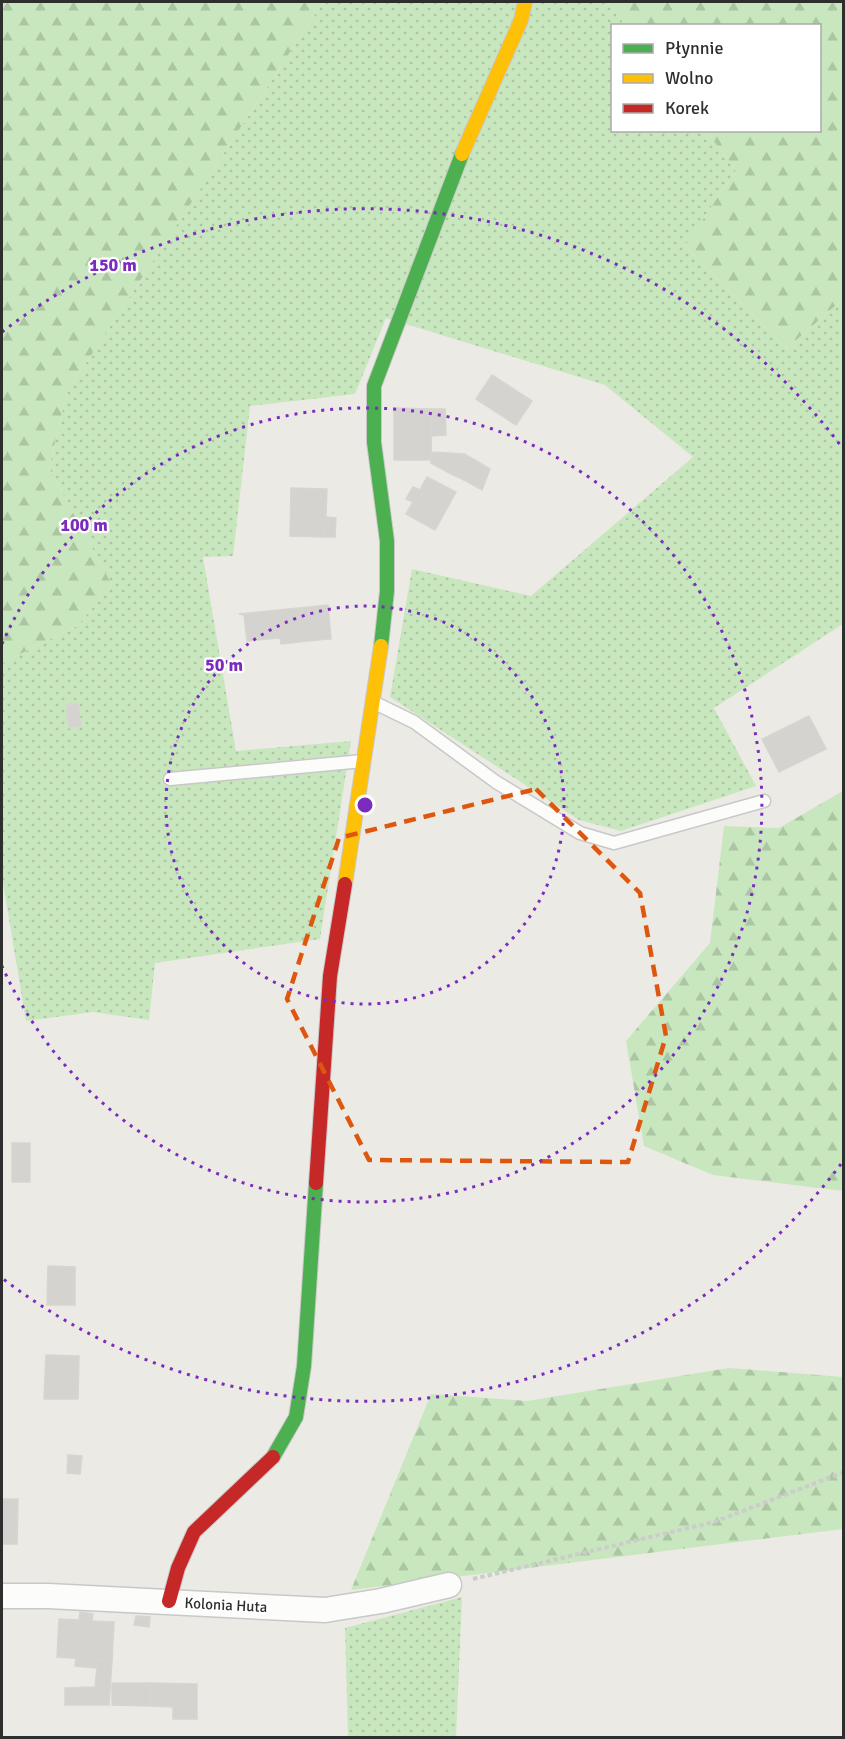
<svg xmlns="http://www.w3.org/2000/svg" width="845" height="1739" viewBox="0 0 845 1739" font-family="Signika,sans-serif">
<style>
.grass{fill:url(#grass-dots)}
.forest{fill:url(#forest-firs)}
.building{fill:#d5d3cf;stroke:#d7d5d0;stroke-width:1.5}
.lines{fill:none;stroke-linecap:round;stroke-linejoin:round}
.lane-casing{stroke:#c9c8c9;stroke-width:15}
.street-casing{stroke:#c9c8c9;stroke-width:27}
.fast-casing{stroke:#c9c8c9;stroke-width:16}
.slow-casing{stroke:#c9c8c9;stroke-width:16}
.jam-casing{stroke:#c9c8c9;stroke-width:16}
.path{stroke:#cccccb;stroke-width:4;stroke-dasharray:4.5 3;stroke-linecap:butt}
.lane{stroke:#fcfcfb;stroke-width:12}
.street{stroke:#fcfcfb;stroke-width:24}
.fast{stroke:#4caf50;stroke-width:14}
.slow{stroke:#ffc107;stroke-width:14}
.jam{stroke:#c62828;stroke-width:14}
.marked{fill:none;stroke:#df570e;stroke-width:4.5;stroke-dasharray:12 8;stroke-linejoin:round}
.ring{fill:none;stroke:#7b2cbf;stroke-width:3;stroke-dasharray:3 6}
.labels{text-anchor:middle;dominant-baseline:central;stroke-width:4.5;stroke-linejoin:round;paint-order:stroke}
.street-label{font-size:15px;fill:#2e2e2e;stroke:#fff}
.centre{fill:#7b2cbf;stroke:#fff;stroke-width:3}
.ring-label{font-size:18px;text-anchor:middle;font-weight:bold;fill:#7b2cbf;stroke:#fff;stroke-width:4.5;stroke-linejoin:round;paint-order:stroke}
</style>
<defs>
<pattern id="grass-dots" width="8" height="8" patternUnits="userSpaceOnUse" patternTransform="scale(1.5)"><rect width="8" height="8" fill="#c8e7be"/><path d="M2 2h.1M6 6h.1" fill="none" stroke="#acc6a4" stroke-width="1.8" stroke-linecap="round"/></pattern>
<pattern id="forest-firs" width="22" height="20" patternUnits="userSpaceOnUse" patternTransform="scale(1.5)"><rect width="22" height="20" fill="#c8e7be"/><path d="M5 1l3.5 6h-7zM16 11l3.5 6h-7z" fill="#acc6a4"/></pattern>
</defs>
<rect width="100%" height="100%" fill="#eceae4"/>
<g class="grass">
<path d="M323 2H607L625 25 612 26V130L706 131 736 170 685 246 786 349 843 299V624L714 708 756 786 621 831 579 820 390 697 412 569 531 596 693 457 605 385 386 318 355 394 250 406 233 556 203 557 236 751 351 741 320 939 155 963 149 1020 93 1012 26 1021 2 877V663L77 626 112 585 49 468 67 392Z"/>
<path d="M462 1597 456 1737H348L345 1628Z"/>
</g>
<g class="forest">
<path d="M2 2H323L67 392 49 468 112 585 77 626 2 663Z"/>
<path d="M607 2H843V299L786 349 685 246 736 170 706 131 820 130V26L625 25Z"/>
<path d="M843 791V1191L713 1175 644 1146 626 1041 710 943 724 826 779 828Z"/>
<path d="M729 1368 843 1377V1529L351 1590 431 1394 527 1401Z"/>
</g>
<g class="building">
<path d="M492 375 532 401 516 425 476 399Z"/>
<path d="M394 408 432 409 431 460H394Z"/>
<path d="M432 409H445L446 435 431 436Z"/>
<path d="M431 452 464 454 453 475 431 463Z"/>
<path d="M464 454 475 460 464 480 453 475Z"/>
<path d="M475 460 490 469 482 490 464 480Z"/>
<path d="M427 477 456 492 435 530 406 514 413 502 406 499 413 487 420 490Z"/>
<path d="M291 488 327 489 325 537 290 536Z"/>
<path d="M326 517 336 518 335 537H325Z"/>
<path d="M328 605 331 639H327L281 644 280 638 247 641 244 615 239 614Z"/>
<path d="M78 703 81 726 69 728 66 705Z"/>
<path d="M809 716 826 749 779 772 762 739Z"/>
<rect x="12" y="1143" width="18" height="39"/>
<path d="M48 1266 75 1267V1305H47Z"/>
<path d="M46 1355 79 1356 78 1399H44Z"/>
<path d="M68 1455 82 1456 80 1474 67 1473Z"/>
<path d="M2 1499H18L17 1544H2Z"/>
<path d="M80 1612 93 1614 92 1621 114 1622 112 1661 57 1657 59 1619 79 1620Z"/>
<path d="M136 1616 150 1617 149 1627 134 1625Z"/>
<path d="M76 1658 112 1661 109 1705H65V1688L95 1687 97 1668 75 1666Z"/>
<path d="M112 1683H151L150 1706 112 1705Z"/>
<path d="M151 1683 197 1684V1719H173V1707L150 1706Z"/>
</g>
<g class="lines">
<defs>
<g id="lane">
<path d="M375 703 414 722 496 782 580 833 614 843 764 801"/>
<path d="M170 779 363 761"/>
</g>
<path id="street" d="M2 1596H48L325 1610 381 1601 449 1585"/>
<g id="fast">
<path d="M381 646 387 591V541L374 442V386L462 154"/>
<path d="M273 1457 296 1417 304 1366 316 1183"/>
</g>
<g id="slow">
<path d="M462 154 521 20 525 2"/>
<path d="M345 884 381 646"/>
</g>
<g id="jam">
<path d="M316 1183 330 976 345 884"/>
<path d="M169 1601 178 1568 194 1532 273 1457"/>
</g>
</defs>
<use href="#lane" class="lane-casing"/>
<use href="#street" class="street-casing"/>
<use href="#fast" class="fast-casing"/>
<use href="#slow" class="slow-casing"/>
<use href="#jam" class="jam-casing"/>
<path class="path" d="M473 1579 714 1522 844 1472"/>
<use href="#lane" class="lane"/>
<use href="#street" class="street"/>
<use href="#fast" class="fast"/>
<use href="#slow" class="slow"/>
<use href="#jam" class="jam"/>
</g>
<path class="marked" d="M536 789 640 893 666 1036 628 1162 369 1160 287 999 339 838Z"/>
<g class="ring">
<circle cx="365" cy="805" r="199"/>
<path d="M2 644A397 397 0 1 1 2 966"/>
<path d="M841 1164A596 596 0 0 1 2 1278M2 332A596 596 0 0 1 841 446"/>
</g>
<g class="labels">
<g class="street-label">
<text transform="translate(226 1605) rotate(3)">Kolonia Huta</text>
</g>
</g>
<circle cx="365" cy="805" r="9" class="centre"/>
<g class="ring-label">
<text x="113" y="271">150 m</text>
<text x="84" y="531">100 m</text>
<text x="224" y="671">50 m</text>
</g>
<rect width="845" height="1739" fill="none" stroke="#2e2e2e" stroke-width="6"/>
<rect x="611" y="24" width="210" height="108" fill="#ffffff" stroke="#ababab" stroke-width="1.5"/>
<rect x="623" y="44" width="30" height="9" fill="#4caf50" stroke="#ababab" stroke-width="1.5"/>
<text x="665" y="54" font-size="18" fill="#2e2e2e">Płynnie</text>
<rect x="623" y="74" width="30" height="9" fill="#ffc107" stroke="#ababab" stroke-width="1.5"/>
<text x="665" y="84" font-size="18" fill="#2e2e2e">Wolno</text>
<rect x="623" y="104" width="30" height="9" fill="#c62828" stroke="#ababab" stroke-width="1.5"/>
<text x="665" y="114" font-size="18" fill="#2e2e2e">Korek</text>
</svg>
